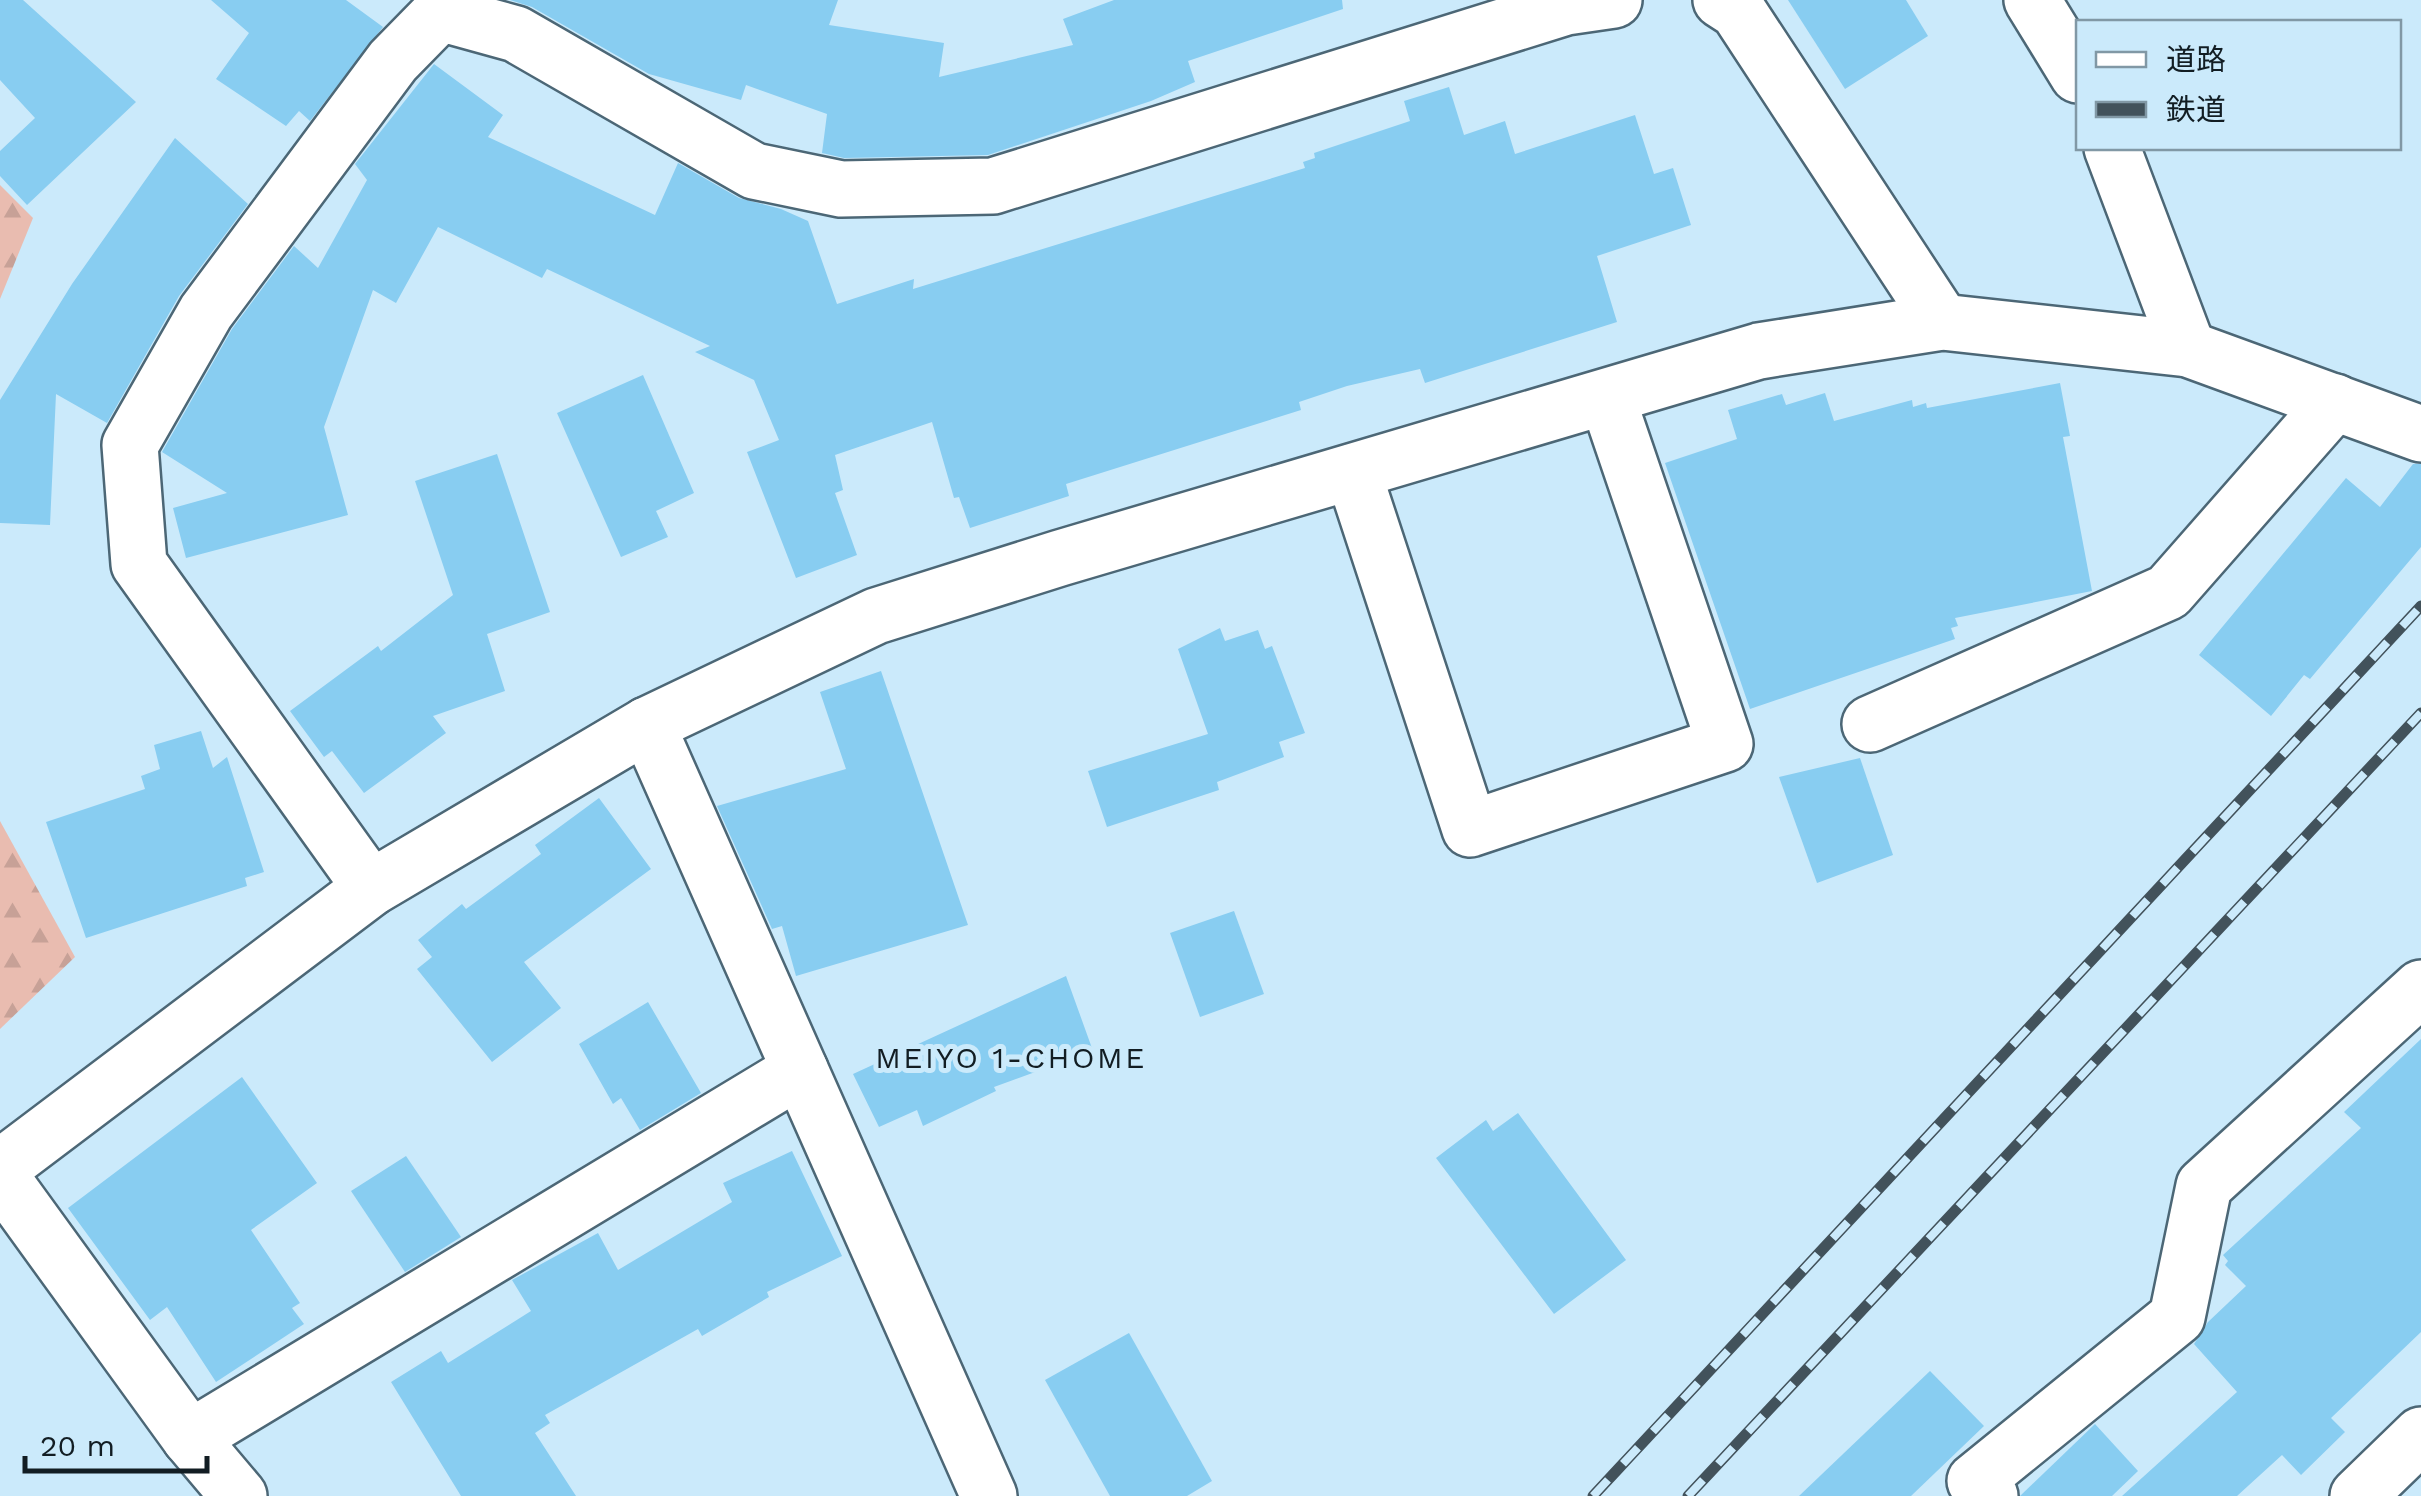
<svg xmlns="http://www.w3.org/2000/svg" width="2421" height="1496" viewBox="0 0 2421 1496" font-family="'Work Sans','Noto Sans JP',sans-serif">
<style>
.forest{fill:url(#forest-firs)}
.building{fill:#88cdf1}
.lines{fill:none;stroke-linecap:round;stroke-linejoin:round}
.minor-casing{stroke:#4c6776;stroke-width:60}
.tertiary-casing{stroke:#4c6776;stroke-width:60}
.minor{stroke:#fff;stroke-width:55}
.tertiary{stroke:#fff;stroke-width:55}
.rail-casing{stroke:#42525b;stroke-width:11}
.rail{stroke:#cbeafb;stroke-width:8;stroke-dasharray:22;stroke-linecap:butt}
.labels{text-anchor:middle;dominant-baseline:central;stroke-width:10;stroke-linejoin:round;paint-order:stroke}
.neighbourhood-label{font-size:30px;letter-spacing:2.5px;fill:#121d23;stroke:#cbeafb}
</style>
<defs>
<pattern id="forest-firs" width="22" height="20" patternUnits="userSpaceOnUse" patternTransform="scale(2.5)"><rect width="22" height="20" fill="#e9bcb0"/><path d="M5 1l3.5 6h-7zM16 11l3.5 6h-7z" fill="#c7a197"/></pattern>
</defs>
<rect width="100%" height="100%" fill="#cbeafb"/>
<g class="forest">
<path d="M0 185 33 218 0 299Z"/>
<path d="M0 821 75 957 0 1029Z"/>
</g>
<g class="building">
<path d="M0 0H23L136 102 27 205 0 176V151L35 118 0 80Z"/>
<path d="M211 0H346L383 27 310 121 299 111 286 126 216 79 249 33Z"/>
<path d="M510 0H838L829 25 944 43 939 77 1073 45 1063 19 1114 0H1342L1343 9 1188 61 1195 82 1151 101 988 155 844 158 822 153 827 114 746 85 741 100 649 74 532 7Z"/>
<path d="M1788 0H1906L1928 36 1845 89Z"/>
<path d="M434 64 503 115 488 137 655 215 678 163 739 198 781 209 808 221 837 304 914 279 913 289 1305 168 1303 162 1315 158 1314 153 1410 121 1404 101 1449 87 1464 135 1505 121 1515 154 1635 115 1654 174 1673 168 1691 225 1597 256 1617 322 1425 383 1420 369 1347 386 1299 402 1301 410 1066 484 1069 496 970 528 959 497 954 498 932 422 835 455 843 490 835 493 857 555 796 578 747 452 779 440 754 380 695 352 710 346 547 269 542 278 438 227 396 303 373 290 324 427 348 515 186 558 173 508 227 493 162 452 232 329 294 246 318 268 367 180 355 164Z"/>
<path d="M175 138 248 204 179 296 107 423 56 394 50 525 0 523V400L72 284Z"/>
<path d="M643 375 694 493 656 511 668 537 621 557 557 413Z"/>
<path d="M2060 383 2070 436 2063 437 2092 591 1955 618 1958 626 1951 628 1955 639 1750 709 1665 463 1737 439 1728 410 1782 394 1786 405 1825 393 1834 421 1912 400 1913 407 1926 403 1927 408Z"/>
<path d="M497 454 550 612 487 634 505 691 433 716 446 733 364 793 332 751 324 757 290 711 378 646 381 651 453 595 415 481Z"/>
<path d="M2413 464H2421V547L2310 679 2304 675 2271 716 2199 655 2346 478 2380 507Z"/>
<path d="M1220 628 1225 641 1258 630 1265 649 1272 646 1305 733 1279 742 1284 757 1217 782 1219 790 1107 827 1088 771 1208 734 1178 649Z"/>
<path d="M881 671 968 925 796 976 782 926 772 929 717 806 846 769 820 692Z"/>
<path d="M201 731 213 768 227 757 264 872 245 878 247 886 86 938 46 822 145 789 141 776 160 769 154 745Z"/>
<path d="M1860 758 1893 855 1817 883 1779 777Z"/>
<path d="M599 798 651 869 524 962 561 1008 492 1062 417 969 432 957 418 940 462 904 466 909 541 854 535 845Z"/>
<path d="M1234 911 1264 994 1200 1017 1170 933Z"/>
<path d="M1066 976 1093 1051 994 1087 996 1091 923 1126 917 1110 879 1127 853 1074Z"/>
<path d="M648 1002 701 1093 640 1130 621 1098 613 1104 579 1044Z"/>
<path d="M2421 1039V1332L2331 1418 2345 1432 2301 1475 2282 1455 2237 1496H2122L2237 1392 2194 1344 2208 1322 2246 1286 2225 1265 2228 1261 2223 1255 2361 1128 2344 1112Z"/>
<path d="M242 1077 317 1183 251 1230 300 1303 292 1308 304 1324 216 1382 167 1307 150 1320 68 1208Z"/>
<path d="M1518 1113 1626 1260 1554 1314 1436 1158 1486 1120 1493 1131Z"/>
<path d="M792 1151 842 1256 767 1292 769 1297 702 1336 698 1329 545 1415 550 1423 535 1433 576 1496H461L391 1382 441 1351 448 1363 531 1311 512 1280 598 1233 618 1270 732 1202 723 1183Z"/>
<path d="M406 1156 461 1237 405 1272 351 1191Z"/>
<path d="M1129 1333 1212 1481 1187 1496H1110L1045 1380Z"/>
<path d="M1930 1371 1984 1426 1911 1496H1799Z"/>
<path d="M2095 1424 2138 1471 2112 1496H2020Z"/>
</g>
<g class="lines">
<defs>
<g id="minor">
<path d="M1721 0 1738 11 1942 322"/>
<path d="M2032 0 2078 75"/>
<path d="M2112 148 2188 349"/>
<path d="M1353 472 1470 829 1725 744 1607 397"/>
<path d="M1870 724 2168 592 2335 402"/>
<path d="M647 725 989 1496"/>
<path d="M371 888 139 564 130 445 206 312 393 61 440 13 516 34 754 171 841 189 993 186 1566 7 1614 0"/>
<path d="M0 1176 190 1438 239 1496"/>
<path d="M190 1438 800 1070"/>
<path d="M1990 1496 1975 1481 2177 1317 2204 1186 2421 988"/>
<path d="M2358 1496 2421 1435"/>
</g>
<path id="tertiary" d="M0 1168 371 888 647 725 876 616 1060 558 1759 351 1942 322 2188 349 2421 434"/>
</defs>
<use href="#minor" class="minor-casing"/>
<use href="#tertiary" class="tertiary-casing"/>
<use href="#minor" class="minor"/>
<use href="#tertiary" class="tertiary"/>
<defs>
<g id="rail">
<path d="M1593 1496 2421 606"/>
<path d="M1688 1496 2421 713"/>
</g>
</defs>
<use href="#rail" class="rail-casing"/>
<use href="#rail" class="rail"/>
</g>
<g class="labels">
<g class="neighbourhood-label">
<text x="1011" y="1057">MEIYO 1-CHOME</text>
</g>
</g>
<rect x="2076" y="20" width="325" height="130" fill="#cbeafb" stroke="#8198a5" stroke-width="2.5"/>
<rect x="2096" y="52" width="50" height="15" fill="#ffffff" stroke="#8198a5" stroke-width="2.5"/>
<text x="2166" y="70" font-size="30" fill="#121d23">道路</text>
<rect x="2096" y="102" width="50" height="15" fill="#42525b" stroke="#8198a5" stroke-width="2.5"/>
<text x="2166" y="120" font-size="30" fill="#121d23">鉄道</text>
<path d="M25 1456v15h182v-15" fill="none" stroke="#121d23" stroke-width="5"/>
<text x="40" y="1456" font-size="30" fill="#121d23" stroke="#cbeafb" stroke-width="8" paint-order="stroke">20 m</text>
</svg>
